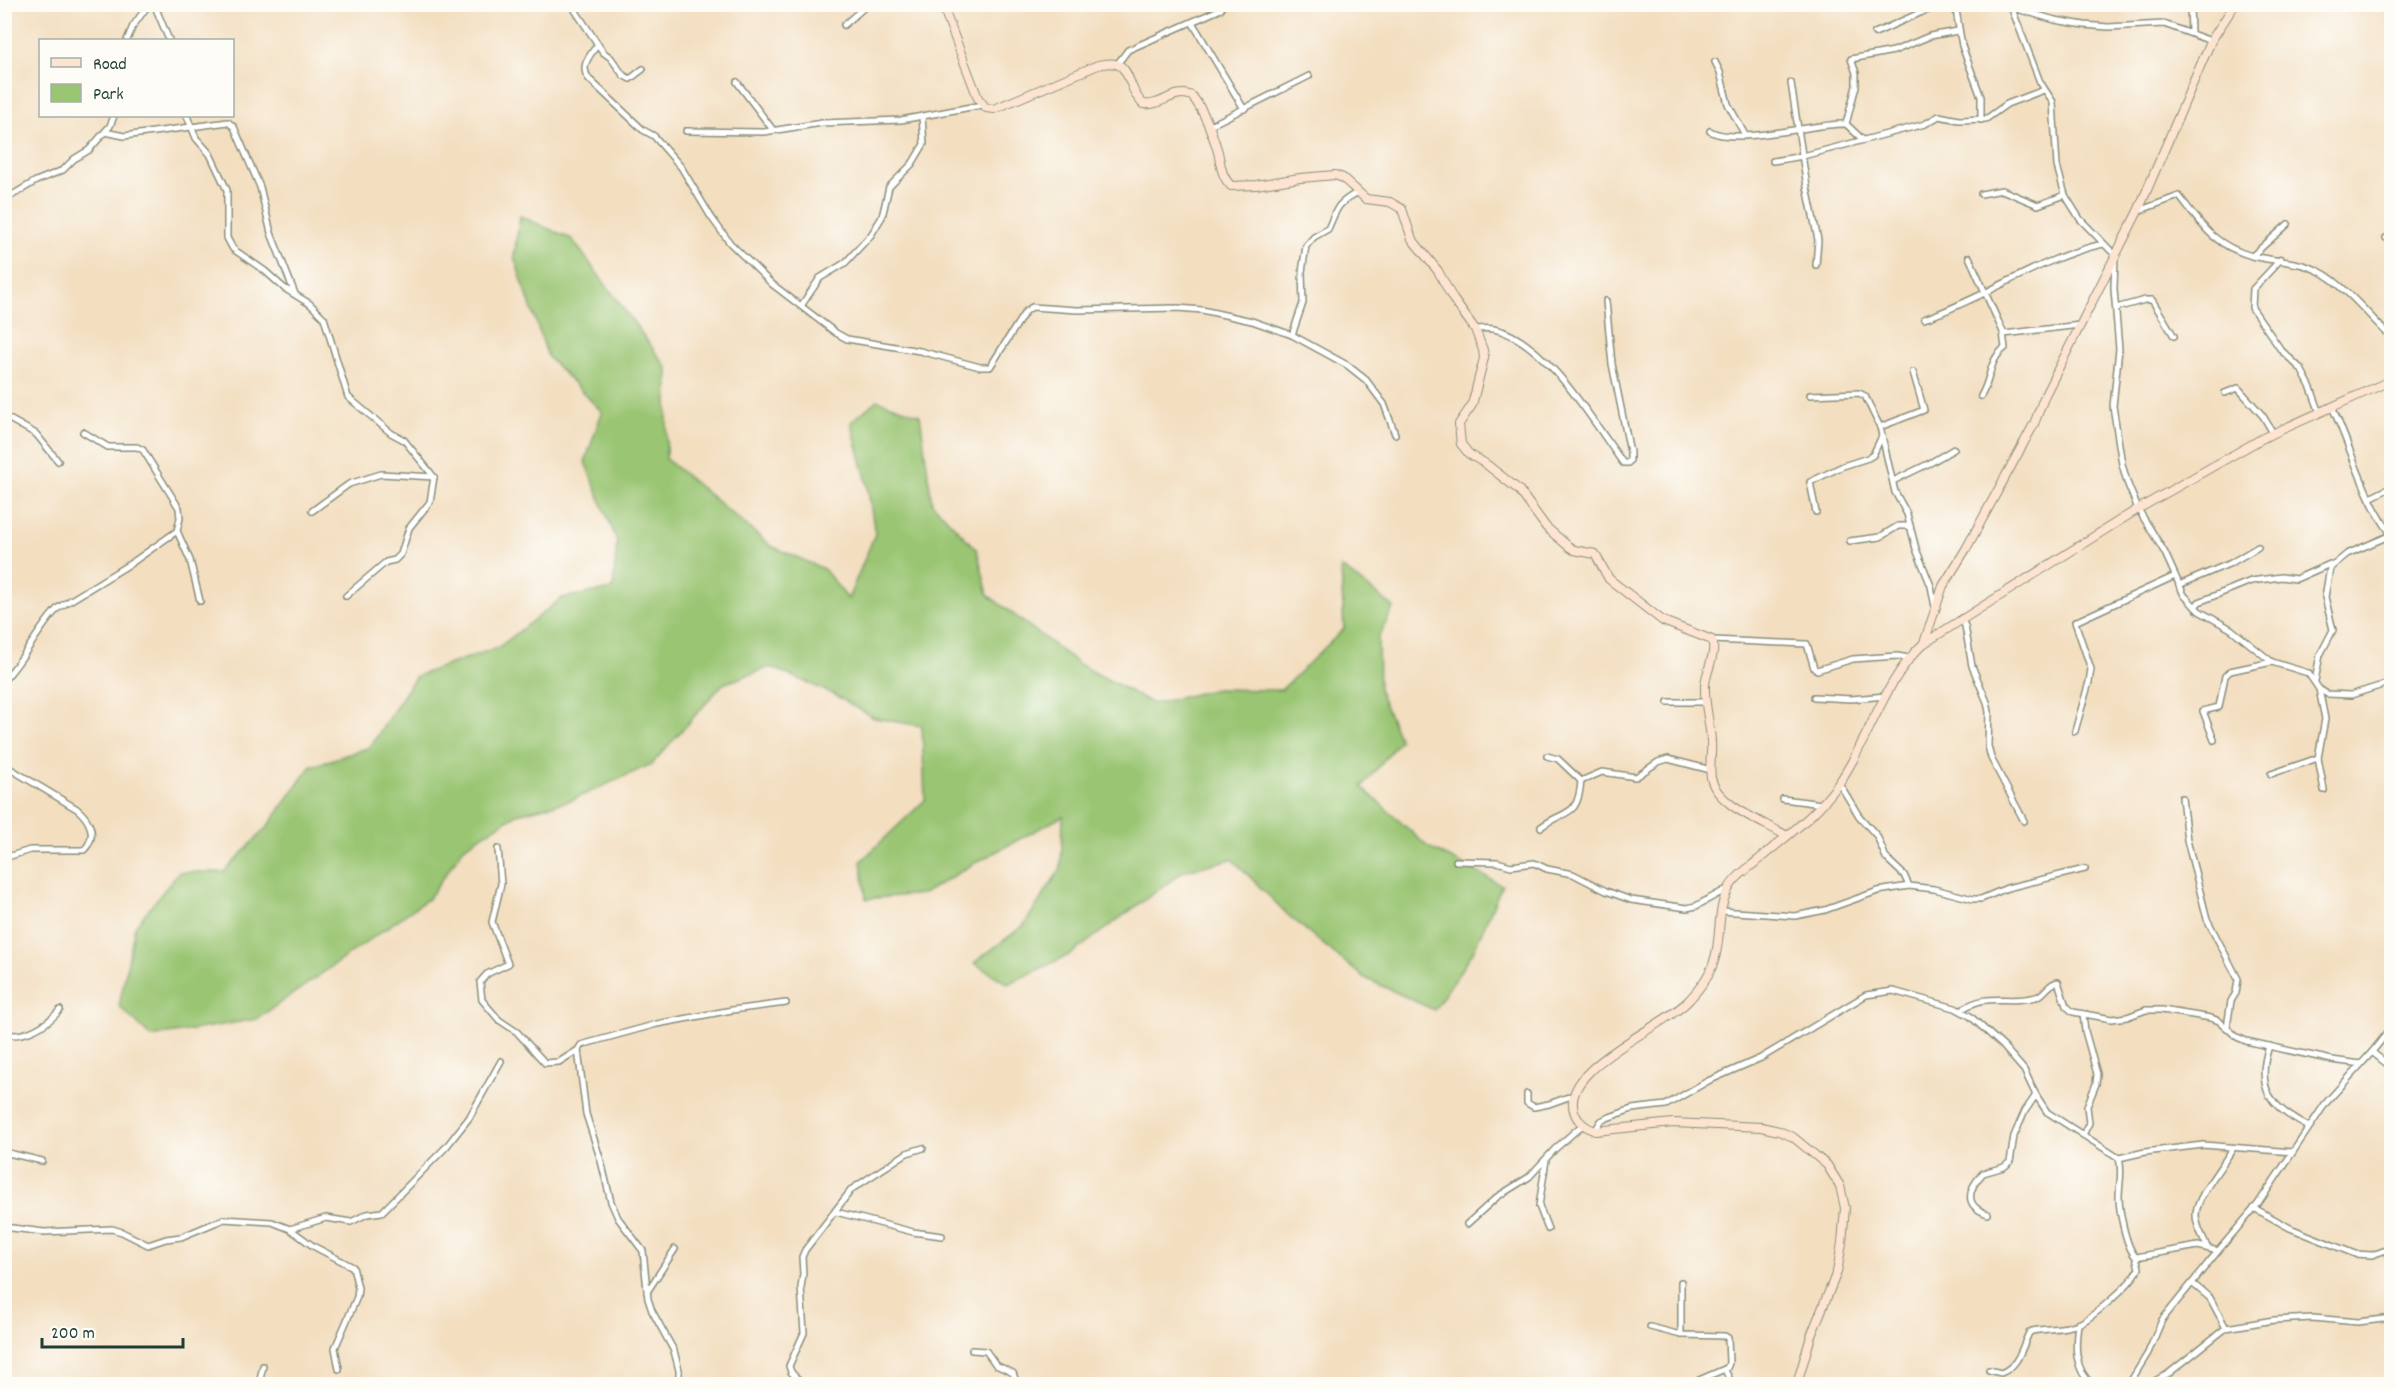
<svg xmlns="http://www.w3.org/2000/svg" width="2396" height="1389" viewBox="0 0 2396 1389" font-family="Dekko,sans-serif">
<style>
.green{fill:#9ac572;stroke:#5c8153;stroke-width:1.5}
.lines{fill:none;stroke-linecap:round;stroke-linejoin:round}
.street-casing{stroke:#898e7a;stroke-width:8}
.secondary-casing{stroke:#898e7a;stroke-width:10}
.street{stroke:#fff;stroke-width:5}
.secondary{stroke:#fde4d1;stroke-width:8}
</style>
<rect width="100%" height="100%" fill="#fdfcf7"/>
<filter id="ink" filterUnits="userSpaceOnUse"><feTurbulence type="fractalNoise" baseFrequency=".0167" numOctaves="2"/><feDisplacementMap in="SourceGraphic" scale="12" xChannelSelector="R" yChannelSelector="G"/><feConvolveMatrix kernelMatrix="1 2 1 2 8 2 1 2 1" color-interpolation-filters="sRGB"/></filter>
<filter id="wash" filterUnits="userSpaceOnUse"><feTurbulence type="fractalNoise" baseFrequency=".008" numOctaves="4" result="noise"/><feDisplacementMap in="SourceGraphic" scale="24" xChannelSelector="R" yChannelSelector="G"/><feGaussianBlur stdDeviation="1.35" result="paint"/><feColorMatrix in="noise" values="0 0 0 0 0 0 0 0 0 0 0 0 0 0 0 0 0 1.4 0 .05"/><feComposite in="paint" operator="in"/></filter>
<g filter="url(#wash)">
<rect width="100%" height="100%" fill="#f3dec0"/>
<path class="green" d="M520 216 572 239 668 369 666 459 771 546 824 569 848 599 875 534 867 483 851 422 877 400 920 415 932 503 977 550 988 595 1079 664 1153 704 1216 689 1281 690 1344 629 1341 567 1394 607 1378 638 1379 691 1400 740 1362 787 1428 847 1502 885 1473 952 1434 1010 1363 977 1289 916 1232 859 1184 871 1071 954 1008 984 974 963 1024 925 1061 868 1063 816 975 863 923 894 866 899 861 861 925 800 922 726 874 718 833 694 771 667 723 684 652 764 572 800 517 814 465 846 429 898 257 1019 151 1037 119 1006 135 926 179 872H224L268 826 310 767 370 747 416 676 499 647 562 598 613 589 617 541 585 462 602 412 548 357 514 257Z"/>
</g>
<g filter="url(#ink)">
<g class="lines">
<defs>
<g id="street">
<path d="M154 4 169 40"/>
<path d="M571 4 603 52 611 58 623 75 630 79 643 69"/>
<path d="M1955 4 1962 46 1981 97V120"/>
<path d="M2000 4 2055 20 2084 25 2108 27 2164 24 2211 41"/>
<path d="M2190 4 2191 33"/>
<path d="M2375 4 2392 14"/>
<path d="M2012 9 2040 82 2053 102 2057 166 2065 195 2080 219 2115 255 2114 289 2119 349 2113 406 2122 464 2127 482 2138 509 2165 553 2184 595 2199 611 2231 629 2272 662 2308 673 2319 689 2327 694 2351 695 2392 682"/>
<path d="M1192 22 1244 109"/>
<path d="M844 25 868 4"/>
<path d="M1875 33 1922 12 1949 4"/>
<path d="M127 40 133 26 149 4"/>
<path d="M597 45C590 56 579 66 589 79L643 130 654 136 681 167 711 217 730 243 772 284 836 333 847 339 920 351 980 367H990L1025 312 1032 307 1077 310 1178 308 1202 310 1252 321 1292 335 1347 365 1366 380 1384 404 1395 434"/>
<path d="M1715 62 1720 72 1728 104 1745 135"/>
<path d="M1118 63 1128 50 1221 9"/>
<path d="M737 82 773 130"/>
<path d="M1791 83 1807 187 1818 240 1816 265"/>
<path d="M187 116 196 138 210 154 227 190V238L233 249 265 271 284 288 310 304 324 318 348 397 391 433 404 440 434 477 430 502 409 528 401 554 395 560 386 562 346 596"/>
<path d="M1846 124 1856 86V73L1851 59 1894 51 1930 36 1958 31"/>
<path d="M1209 126 1309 76"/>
<path d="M686 131 764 132 822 123 901 120 982 105"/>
<path d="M1710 131C1736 146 1813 123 1846 124L1863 140"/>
<path d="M105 132 124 136 228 122 234 127 260 187 271 233 295 294"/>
<path d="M1773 161 1803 156 1925 124 1939 116 1959 120 1986 119 2007 104 2044 90"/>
<path d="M1981 194 2002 190 2038 205 2065 195"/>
<path d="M4 200 36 181 63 170 74 159 89 150 110 126 114 116"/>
<path d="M2138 211 2179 196C2202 225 2213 245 2252 256 2276 262 2301 260 2324 274 2346 287 2372 319 2392 338"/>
<path d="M2386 238 2392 236"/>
<path d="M2252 256 2288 224"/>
<path d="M1969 257 2004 334 2080 325"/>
<path d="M2281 259 2253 289 2252 308 2281 350 2301 369 2311 388 2320 413"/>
<path d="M801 306 820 278 845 263 871 235 882 217 889 187 912 164 924 144 922 117"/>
<path d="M2116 308 2145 300H2152L2174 336"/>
<path d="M1924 319C1986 298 2039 258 2103 244"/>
<path d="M1475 329C1481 329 1488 328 1494 329 1545 339 1594 423 1623 463H1628L1630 460V452L1612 364 1606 301"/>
<path d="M1292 335 1303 303 1302 272 1306 246 1314 237 1328 229C1338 206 1336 205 1358 192"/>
<path d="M2225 393 2238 388 2263 416 2273 433"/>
<path d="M1810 395 1859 393 1865 396 1880 427 1895 492 1907 514 1916 549 1931 586 1935 607"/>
<path d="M1981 396C1992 378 1988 360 2005 348L2003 333"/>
<path d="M2332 407C2352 449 2363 498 2392 535"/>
<path d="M4 416 36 434 58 461"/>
<path d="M1880 427 1924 410 1913 372"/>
<path d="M83 432 108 447H137L143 450 179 508 180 518 177 531 190 560 200 601"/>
<path d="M1893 481 1930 463 1954 449"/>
<path d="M2370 498 2392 487"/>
<path d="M312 511 349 484 381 474 434 477"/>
<path d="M1816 512 1810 482 1843 466 1868 458 1873 455 1882 436"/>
<path d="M1850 541 1880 537 1898 526H1910"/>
<path d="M2179 585 2231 563 2258 547"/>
<path d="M2195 607 2199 602 2251 581 2281 577 2296 579 2330 564 2332 565"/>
<path d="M1961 618 1965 626 1972 666 1987 702 1989 712 1988 746 1991 758 2024 821"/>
<path d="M1712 640 1807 644 1814 668 1817 670 1853 659 1897 656 1909 658"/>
<path d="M4 680C25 658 37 630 58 608L133 562 177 531"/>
<path d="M2315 681 2320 655 2333 630 2325 597 2330 568 2347 554 2391 535"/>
<path d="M2319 689 2325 719 2318 758 2324 790"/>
<path d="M1814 697 1851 699 1886 696"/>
<path d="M1668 702H1706"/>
<path d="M2075 731 2089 682 2091 669 2075 622 2175 576"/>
<path d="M2214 740 2203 711 2219 707 2225 676 2230 671 2272 662"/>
<path d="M4 765 77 809C90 820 98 836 84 850H30L4 858"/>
<path d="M2271 774 2318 758"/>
<path d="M1581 781 1602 772 1636 777 1658 762 1668 759 1711 770"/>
<path d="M1839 783 1859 816 1877 836 1886 858 1904 875 1909 886 1934 889 1973 899H1981L2007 888 2085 869"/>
<path d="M2182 798 2187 840 2207 919 2238 979 2236 993 2231 1001 2227 1027"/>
<path d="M1783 799 1822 804"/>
<path d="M1541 827C1565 809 1578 819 1581 781L1578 778 1558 759 1547 756"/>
<path d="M498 849 501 884 492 922 508 964 487 974 480 982 482 1000 499 1020 517 1032 545 1063 559 1062 578 1050"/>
<path d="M1456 861 1497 862 1511 866 1534 863 1547 869 1573 874 1606 891 1631 900 1687 908 1696 906 1727 889"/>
<path d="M1721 911 1795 916 1825 910 1878 891 1909 886"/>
<path d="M1961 1010C1989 991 2007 1005 2036 997 2045 995 2048 983 2058 982L2066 1006 2073 1012 2112 1019 2127 1017 2146 1010H2162L2211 1018 2219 1021 2237 1037 2246 1041 2332 1060 2361 1064"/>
<path d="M2083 1014 2085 1031 2097 1074 2096 1084 2087 1106 2089 1123 2083 1135"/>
<path d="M4 1034C25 1039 47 1025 60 1010"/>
<path d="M2269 1046C2255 1089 2271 1108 2309 1127"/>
<path d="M2372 1052 2392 1068"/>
<path d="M1527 1094V1103L1534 1107 1549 1104 1574 1095"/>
<path d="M1595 1131 1601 1121 1607 1118 1632 1109 1666 1105 1708 1081 1761 1058 1866 995 1893 991 1955 1008 1970 1016 2003 1046 2024 1070 2036 1095 2047 1112 2119 1158C2123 1172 2119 1183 2119 1197 2119 1210 2126 1248 2136 1257L2198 1246 2218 1251 2258 1204 2325 1104 2372 1052 2392 1027"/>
<path d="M4 1152 42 1161"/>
<path d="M2119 1158 2145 1152 2203 1145 2293 1152"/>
<path d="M1546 1160 1539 1206 1548 1229"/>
<path d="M2254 1208 2290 1228 2355 1254 2372 1255 2392 1248"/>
<path d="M836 1212 913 1232 942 1236"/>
<path d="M1988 1214C1963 1206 1968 1189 1983 1173L2004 1167 2010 1162 2014 1136 2025 1111 2036 1095"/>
<path d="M1467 1224 1497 1197 1529 1177 1555 1149 1580 1127 1586 1126"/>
<path d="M4 1227 44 1232 112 1229 122 1232 148 1245 166 1239 181 1237 224 1219 272 1222 290 1229 313 1246 353 1267 358 1288 357 1297 335 1348 339 1369"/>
<path d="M290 1229 326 1218 351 1222 367 1214 382 1212 446 1147 469 1118 501 1061"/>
<path d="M2207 1247C2203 1236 2196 1227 2196 1215 2196 1197 2223 1166 2233 1148"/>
<path d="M2387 1250 2392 1264"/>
<path d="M1681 1282V1335"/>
<path d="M2192 1283 2210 1298 2226 1328"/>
<path d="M647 1292 675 1249"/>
<path d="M2078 1324C2075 1345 2074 1370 2092 1384"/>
<path d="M1650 1327 1681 1335 1725 1336 1728 1338 1729 1363 1727 1368 1690 1384"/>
<path d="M972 1350 986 1351 996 1365 1013 1373 1017 1384"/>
<path d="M1725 1370 1732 1384"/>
<path d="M1989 1370 2001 1373C2019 1366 2021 1349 2029 1333L2032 1331C2046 1328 2063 1330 2078 1324 2091 1319 2134 1282 2139 1268L2136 1257"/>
<path d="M259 1384 263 1366"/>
<path d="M629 1384H630"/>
<path d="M679 1384V1370L674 1351 652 1311 648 1299 643 1251 618 1218 611 1202 601 1161 586 1114 578 1050 581 1045 657 1024 732 1010 786 1003"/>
<path d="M802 1384 791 1372 789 1366 804 1333 801 1287 803 1274 802 1257 805 1250 852 1189 907 1153 923 1148"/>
<path d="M2129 1384 2148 1353 2162 1320 2218 1251"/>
<path d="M2149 1384 2168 1374 2226 1328 2274 1320 2313 1318 2358 1322 2392 1318"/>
</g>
<g id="secondary">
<path d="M942 4 978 98 986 108 994 109 1098 65C1135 56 1123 85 1143 104 1162 107 1173 88 1192 96 1205 112 1212 132 1218 152 1221 165 1221 176 1231 186L1256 185 1300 178 1335 175 1343 178 1366 199 1390 202 1402 209 1412 239 1438 271 1453 299 1475 329 1483 350 1484 358 1472 405 1459 424 1461 444 1469 454 1486 464 1519 490 1546 527 1568 546 1574 550 1595 554 1609 579 1663 621 1712 640C1717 653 1706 671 1705 685 1704 704 1710 722 1711 741 1712 753 1709 766 1711 778 1717 806 1764 822 1787 836"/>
<path d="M1924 643 1943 586 1966 549 2034 424 2045 395 2138 211 2211 41 2235 4"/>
<path d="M1797 1384 1811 1336 1837 1272 1842 1243 1845 1208 1840 1186 1827 1165 1793 1137 1779 1131 1761 1127 1673 1123 1595 1131C1586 1127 1579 1123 1575 1114 1556 1068 1665 1028 1690 999 1700 988 1710 975 1714 961 1722 938 1716 912 1728 890 1734 878 1747 869 1757 861 1785 837 1818 814 1839 783 1869 740 1884 680 1923 644L2138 509 2263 438 2392 380"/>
</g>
</defs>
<use href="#street" class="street-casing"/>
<use href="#secondary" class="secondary-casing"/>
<use href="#street" class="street"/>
<use href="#secondary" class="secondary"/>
</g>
</g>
<rect width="2396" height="1389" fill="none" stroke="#fdfcf7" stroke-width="24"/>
<rect x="39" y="39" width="195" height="78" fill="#fdfcf7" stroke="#a4b0a9" stroke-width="1.5"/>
<rect x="51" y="58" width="30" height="9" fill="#fde4d1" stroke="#a4b0a9" stroke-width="1.5"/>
<text x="93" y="69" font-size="18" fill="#1f3d34">Road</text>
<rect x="51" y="84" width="30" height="18" fill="#9ac572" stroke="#a4b0a9" stroke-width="1.5"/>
<text x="93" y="99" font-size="18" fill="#1f3d34">Park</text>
<path d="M42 1338v9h141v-9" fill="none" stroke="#1f3d34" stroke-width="3"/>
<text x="51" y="1338" font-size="18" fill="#1f3d34" stroke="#fdfcf7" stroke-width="4.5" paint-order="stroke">200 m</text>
</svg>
